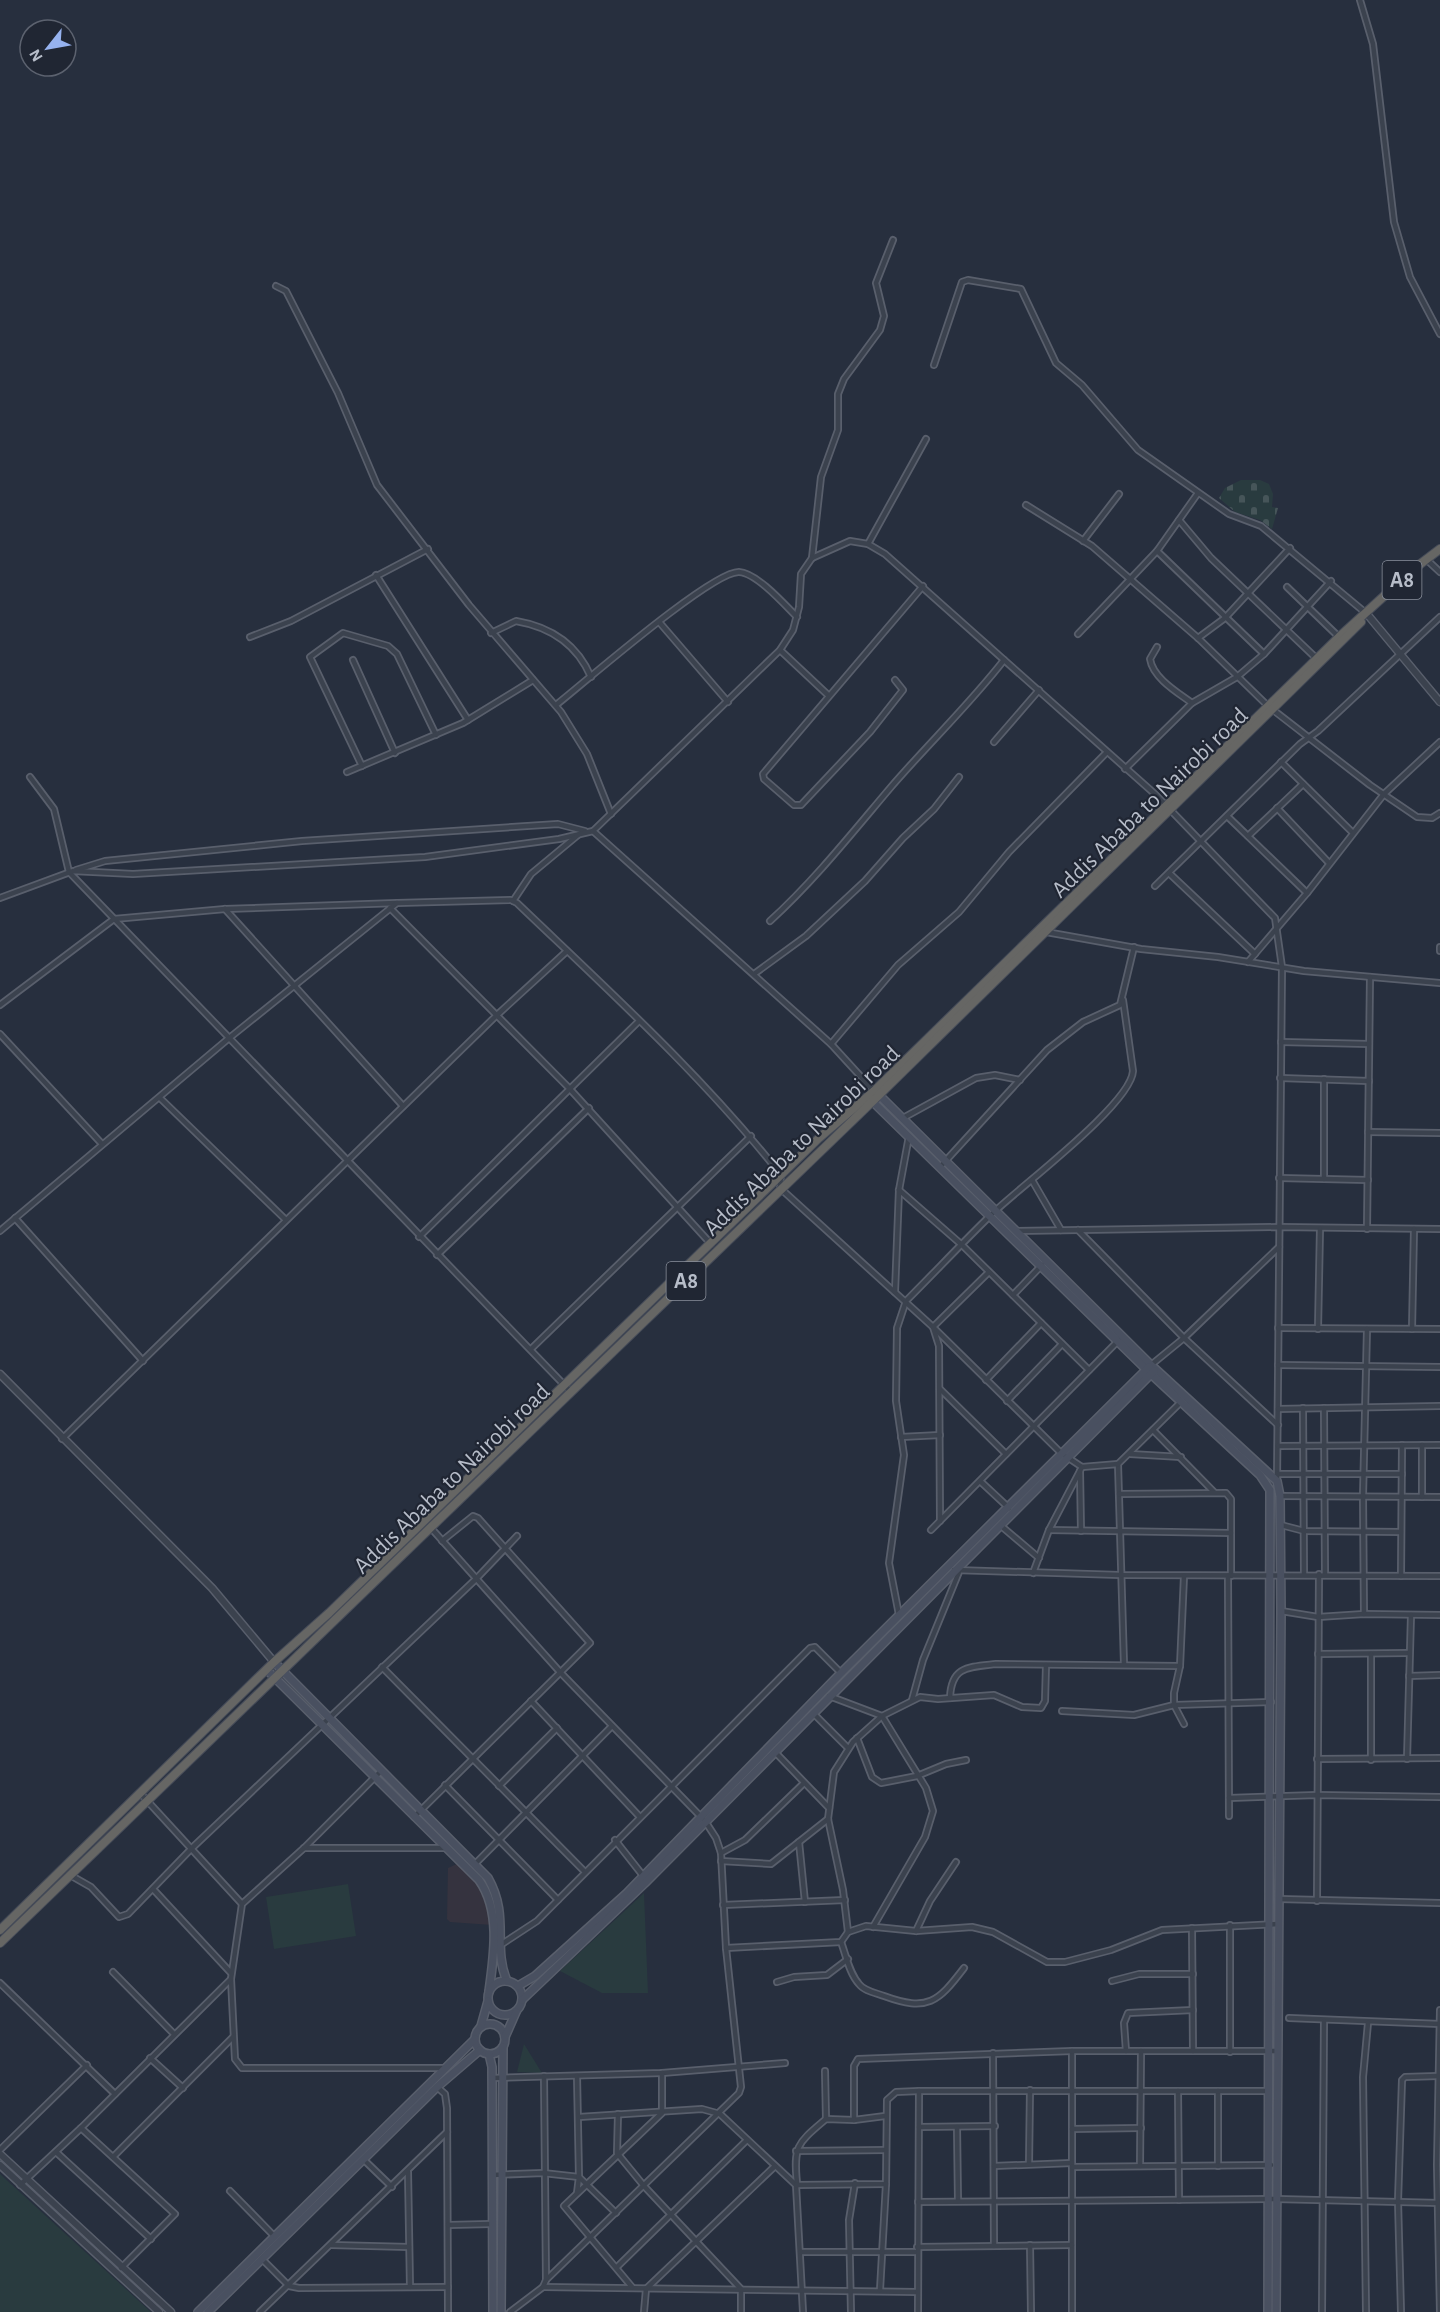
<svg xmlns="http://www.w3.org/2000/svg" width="1440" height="2312" viewBox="0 0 1440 2312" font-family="'Alegreya Sans',sans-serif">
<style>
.medical{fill:#35333f}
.cemetery{fill:url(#cemetery-stones)}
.park{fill:#293b3f}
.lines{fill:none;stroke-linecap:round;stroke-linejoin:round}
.minor-casing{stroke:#595f6c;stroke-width:8}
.tertiary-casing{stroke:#595f6c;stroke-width:9}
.secondary-casing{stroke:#595f6c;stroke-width:10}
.trunk-casing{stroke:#464c59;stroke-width:10}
.minor{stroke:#3b424e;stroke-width:4.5}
.tertiary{stroke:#3b424e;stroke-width:6}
.secondary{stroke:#495060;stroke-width:7}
.trunk{stroke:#666664;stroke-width:8}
.labels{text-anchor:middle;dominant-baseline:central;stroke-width:4.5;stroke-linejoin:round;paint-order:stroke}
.shield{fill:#202633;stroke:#8a909c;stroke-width:1.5}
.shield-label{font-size:22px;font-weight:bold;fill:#b7bdc9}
.street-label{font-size:24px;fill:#b7bdc9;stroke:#202633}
</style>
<defs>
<pattern id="cemetery-stones" width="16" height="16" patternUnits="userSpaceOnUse" patternTransform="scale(1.5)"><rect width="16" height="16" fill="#293b3f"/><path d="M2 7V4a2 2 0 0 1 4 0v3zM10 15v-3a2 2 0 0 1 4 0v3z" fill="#465559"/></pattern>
</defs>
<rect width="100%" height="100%" fill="#272f3e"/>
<path class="medical" d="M459 1863 485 1892 492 1925 450 1922 447 1919 448 1868Z"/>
<path class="cemetery" d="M1241 480H1260L1269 484 1273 494 1272 507 1278 508 1272 529 1260 520 1235 512 1219 498 1225 488Z"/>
<g class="park">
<path d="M348 1884 356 1936 274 1949 266 1897Z"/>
<path d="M644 1893 648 1993H602L560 1971Z"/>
<path d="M524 2044 542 2073 517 2072Z"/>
<path d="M0 2174 151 2312H0Z"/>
</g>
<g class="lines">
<defs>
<g id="minor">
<path d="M1360 0 1373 44 1394 222 1410 277 1440 334"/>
<path d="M276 286 286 291 338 393 377 485 469 605 561 712 587 754 611 814"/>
<path d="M934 365 962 282 968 280 1021 289 1056 363 1082 385 1138 450 1229 514 1261 526 1367 614"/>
<path d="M1026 505 1092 546 1198 638 1268 706 1370 785 1417 817 1432 818 1440 813"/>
<path d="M1179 520 1211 558 1316 658"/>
<path d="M1083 541 1119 494"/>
<path d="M868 544 926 439"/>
<path d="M1157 551 1264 654"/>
<path d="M812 558 821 477 838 430V394L844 379 880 330 884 316 876 283 893 240"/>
<path d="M1426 559 1440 572"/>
<path d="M376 575 468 720"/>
<path d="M1287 587 1339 637"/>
<path d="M660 623 728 702"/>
<path d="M491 633 516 621C551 627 577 644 591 677"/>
<path d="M1078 634 1157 551 1198 493"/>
<path d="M250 637 291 621 428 549"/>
<path d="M1198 638 1225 618 1290 548"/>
<path d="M1157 647 1150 659C1153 678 1177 692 1192 703"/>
<path d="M780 650 828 695"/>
<path d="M353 660 395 753"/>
<path d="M895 680 903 690 870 732 801 805H794L764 779 763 774 923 586"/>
<path d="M556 705C584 683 712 571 739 572 757 573 785 605 797 617"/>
<path d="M994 742 1039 690"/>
<path d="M1281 762 1352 832"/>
<path d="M362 766 310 657 343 633 388 646 397 654 436 735"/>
<path d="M1125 769 1192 703 1237 677 1264 654 1331 581"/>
<path d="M347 772 463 723 533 680"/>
<path d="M30 777 54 809 69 872 571 1392"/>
<path d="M1277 808 1329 863"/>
<path d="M1227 816 1307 893"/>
<path d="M1248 836 1303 784"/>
<path d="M76 870 105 861 302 841 558 824 585 831"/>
<path d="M1169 873 1255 954"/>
<path d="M1155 886 1300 744 1318 731 1440 617"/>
<path d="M0 898 73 871 133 874 425 857 559 839 593 831"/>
<path d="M513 901 531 874 578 835"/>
<path d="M390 908 569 1088 711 1244"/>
<path d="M225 909 403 1106"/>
<path d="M770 921C814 881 852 833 891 787 928 744 969 705 1004 660"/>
<path d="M1046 932 1141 949 1218 957 1304 971 1440 983"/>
<path d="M1440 947V951"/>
<path d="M1248 962 1307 893 1384 794 1440 742"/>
<path d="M754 974 806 936 865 881 903 838 934 809 959 777"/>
<path d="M0 1005 114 919 225 909 397 903"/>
<path d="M0 1034 102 1144"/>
<path d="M1281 1042 1369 1044"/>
<path d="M831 1044 898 965 959 912 1009 852 1107 752"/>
<path d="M1280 1078 1369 1081"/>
<path d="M1324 1079V1179"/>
<path d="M874 1091 831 1044 593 831 780 650 793 630 799 607 801 574 812 558 850 541 868 544 885 554 1156 795 1275 918 1282 967 1277 1481"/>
<path d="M160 1098 286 1220"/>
<path d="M903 1118 976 1078 995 1075 1020 1080"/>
<path d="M1368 1132 1440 1133"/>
<path d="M940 1167 1047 1050 1083 1022 1120 1005 1134 947"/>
<path d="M1279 1178 1368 1180"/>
<path d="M1032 1180 1061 1230"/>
<path d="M899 1190 962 1245 1089 1370"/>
<path d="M15 1218 143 1361"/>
<path d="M1367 1229 1370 977"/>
<path d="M1078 1230 1184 1338 1278 1425"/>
<path d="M0 1231 228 1039 397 903 511 900 517 903C608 990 703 1076 781 1175L780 1188 933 1327 1061 1453 1082 1467 1118 1464 1124 1664"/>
<path d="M1015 1231 1279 1227 1440 1229"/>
<path d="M419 1237 639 1021"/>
<path d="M437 1255 589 1108"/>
<path d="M895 1292 899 1190 909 1136"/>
<path d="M1013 1295 1042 1265"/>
<path d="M1278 1328 1440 1329"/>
<path d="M1318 1329 1320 1229"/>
<path d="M1412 1329 1414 1229"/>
<path d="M531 1349 751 1136"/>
<path d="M1151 1365 1184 1338 1279 1247"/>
<path d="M1278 1365 1440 1367"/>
<path d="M986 1380 1041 1323"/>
<path d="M940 1389 1006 1454"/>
<path d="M1007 1401 1062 1344"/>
<path d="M1303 1408 1304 1574"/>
<path d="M1324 1408 1325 1574"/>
<path d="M1278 1409 1440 1406"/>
<path d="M1153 1430 1214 1492"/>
<path d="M901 1437 940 1435"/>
<path d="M62 1439 497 1015 567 951"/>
<path d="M1278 1446 1440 1445"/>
<path d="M1130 1454 1181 1457"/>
<path d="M1118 1464 1181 1402"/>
<path d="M1080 1471 1081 1531"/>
<path d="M1277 1474H1402"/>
<path d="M980 1481 1009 1508"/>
<path d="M1119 1494 1226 1493 1231 1499V1576"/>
<path d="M1280 1496 1440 1497"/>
<path d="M1422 1497V1445"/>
<path d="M940 1521 939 1346 933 1327 989 1272"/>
<path d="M1000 1525 1039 1558"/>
<path d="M1281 1525 1304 1531 1401 1532"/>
<path d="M431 1528 560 1672 705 1821 716 1838 721 1853 726 1948 741 2087 739 2093 546 2280 543 2287 510 2312"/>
<path d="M931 1530 1119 1340"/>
<path d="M1049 1530 1231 1533"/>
<path d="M954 1570 1120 1575 1440 1576"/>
<path d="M1033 1573 1049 1530 1082 1467"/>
<path d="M1228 1576 1229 1816"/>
<path d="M1401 1576 1402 1445"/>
<path d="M1281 1611 1318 1617 1364 1614 1440 1615"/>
<path d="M1364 1614 1363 1496 1367 1329"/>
<path d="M899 1615 889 1563 904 1455 896 1401 897 1328 906 1301C935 1272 963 1242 993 1213 1021 1186 1131 1104 1133 1071L1123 1000"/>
<path d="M1318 1654 1409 1653"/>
<path d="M382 1667 584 1871"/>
<path d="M1409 1676 1440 1675"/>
<path d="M829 1696 882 1716 926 1788 933 1811 925 1837 873 1927"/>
<path d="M950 1698C951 1666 969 1667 996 1664L1180 1666"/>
<path d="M912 1700 923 1660 959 1572"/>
<path d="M531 1701 639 1816"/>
<path d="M1062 1711 1134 1715 1174 1705 1271 1702"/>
<path d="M813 1713 848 1748"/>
<path d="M1184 1724 1174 1705V1693L1180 1666 1184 1576"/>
<path d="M857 1738 872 1777 881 1783 917 1776 946 1764 966 1760"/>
<path d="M775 1752 829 1808"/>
<path d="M1317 1759 1440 1758"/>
<path d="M1407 1759 1411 1615"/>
<path d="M1371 1760V1654"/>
<path d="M445 1785 558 1900"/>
<path d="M499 1786 557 1728"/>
<path d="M141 1794 242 1904"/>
<path d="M1229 1798 1317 1795 1440 1797"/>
<path d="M414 1817 590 1643 478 1518 473 1516 442 1541"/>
<path d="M615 1840 644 1877"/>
<path d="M799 1842 805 1902"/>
<path d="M304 1848H446"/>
<path d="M721 1853 745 1840 803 1784"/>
<path d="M721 1861 771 1864 828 1819"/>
<path d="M476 1863 612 1726"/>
<path d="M70 1875 91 1887 119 1917 128 1914 192 1848 476 1579 517 1536"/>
<path d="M153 1889 231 1973"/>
<path d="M1279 1899 1440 1903"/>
<path d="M1317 1901 1319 1574"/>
<path d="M723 1905 845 1900"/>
<path d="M1192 1928 1193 2051"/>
<path d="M916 1931 930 1901 956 1862"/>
<path d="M848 1932 843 1890 828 1819 834 1772 853 1742 882 1716 920 1697 938 1699 994 1695 1022 1707 1041 1708 1045 1701 1046 1665"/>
<path d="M841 1942C846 1955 849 1973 859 1984 864 1991 876 1993 884 1996 928 2012 938 2002 964 1968"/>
<path d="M502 1944 537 1921 810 1648 815 1647 841 1673"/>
<path d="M726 1948 841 1942 848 1932 866 1926 916 1931 972 1927 993 1932 1047 1962H1065L1111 1950 1162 1930 1278 1924"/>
<path d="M113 1972 174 2034"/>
<path d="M231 1979 235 2059 242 2068H445"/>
<path d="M1112 1981 1139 1974H1193"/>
<path d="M777 1982 794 1977 827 1975 848 1959"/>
<path d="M0 1983 115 2094"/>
<path d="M1289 2018 1440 2024"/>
<path d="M1072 2051V2312"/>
<path d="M1126 2051 1124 2023 1128 2013 1193 2010"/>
<path d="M1230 2052V1925"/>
<path d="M993 2053 994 2246"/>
<path d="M150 2058 183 2088"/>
<path d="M825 2071 826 2119"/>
<path d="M544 2076 546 2280"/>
<path d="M492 2078 662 2073 785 2063"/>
<path d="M437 2087 445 2094 447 2108 448 2312"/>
<path d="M1178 2091 1179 2200"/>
<path d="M1218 2091V2166"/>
<path d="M618 2114 617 2153 644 2186 741 2289V2312"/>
<path d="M885 2116 854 2120V2066L858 2059 1072 2051H1277"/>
<path d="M579 2117 702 2109 720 2114 796 2185 803 2312"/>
<path d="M919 2127 995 2126"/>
<path d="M957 2127 958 2201"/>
<path d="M81 2128 175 2214 121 2268"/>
<path d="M1072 2129 1141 2128"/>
<path d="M0 2150 87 2065"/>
<path d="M796 2151 886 2150"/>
<path d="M56 2152 151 2239"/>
<path d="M113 2157 233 2037"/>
<path d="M363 2159 392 2187"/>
<path d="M1029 2164 1030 2090"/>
<path d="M994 2166 1072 2163"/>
<path d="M1140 2166 1141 2051"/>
<path d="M1072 2167 1271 2165"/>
<path d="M408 2172 410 2287"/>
<path d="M492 2175 543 2173 579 2177 616 2213"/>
<path d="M797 2183C793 2145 798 2143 826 2119L854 2120"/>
<path d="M20 2185 81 2128 231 1979 242 1904 304 1848 381 1771"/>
<path d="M796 2185 886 2184 887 2100 896 2092 919 2091"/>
<path d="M230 2191 275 2237"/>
<path d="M577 2193 579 2177 577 2076"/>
<path d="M918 2202 1276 2199 1440 2203"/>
<path d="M448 2225 491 2224"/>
<path d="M331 2245 409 2247"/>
<path d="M1030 2245 1031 2312"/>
<path d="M917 2247 1072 2245"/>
<path d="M801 2252H917"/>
<path d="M262 2259 289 2286 299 2288 448 2287"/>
<path d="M617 2267 747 2140"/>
<path d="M543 2287 917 2292"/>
<path d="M632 2287 564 2206 662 2113V2073"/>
<path d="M880 2290 886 2184"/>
<path d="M260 2312 447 2132"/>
<path d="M644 2312 646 2289 774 2167"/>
<path d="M851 2312 849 2220 855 2183"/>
<path d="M918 2312 919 2091H1269"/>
<path d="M1322 2312 1324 2021"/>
<path d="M1366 2312 1363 2077 1368 2023"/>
<path d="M1401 2312 1398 2201 1402 2080 1405 2077 1438 2076"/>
<path d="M1440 2312 1437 2165 1440 2010"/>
</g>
<g id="tertiary">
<path d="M1367 614 1440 702"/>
<path d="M0 1374 212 1588 274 1662"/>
<path d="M0 2154 171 2312"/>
<path d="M0 2165 159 2312"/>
</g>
<g id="secondary">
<path d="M876 1092 1151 1365 1277 1481 1280 1496 1281 1611 1276 2312"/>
<path d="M869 1098 1151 1374 1260 1475 1270 1490 1268 2312"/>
<path d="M274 1662 488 1878C510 1917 492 1946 507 1981"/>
<path d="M267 1670 479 1880C501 1911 494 1955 489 1991"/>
<circle cx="505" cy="1998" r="17"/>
<path d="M518 1986 535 1976 627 1893 841 1673 1149 1367"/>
<path d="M522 2000 645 1883 1154 1371"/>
<circle cx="490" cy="2039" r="15"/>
<path d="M481 2026 488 2001"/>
<path d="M505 2037 516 2012"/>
<path d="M489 2054 492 2067 493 2312"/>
<path d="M198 2312 475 2039"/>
<path d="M208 2312 437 2087 480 2050"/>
<path d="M501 2312 503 2047"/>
</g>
<g id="trunk">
<path d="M0 1930 274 1662 329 1613 819 1138 874 1091 1339 637 1415 568 1440 549"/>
<path d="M0 1943 879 1095 1361 622"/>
</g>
</defs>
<use href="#minor" class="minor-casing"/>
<use href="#tertiary" class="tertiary-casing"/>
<use href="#secondary" class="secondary-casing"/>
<use href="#trunk" class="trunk-casing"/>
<use href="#minor" class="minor"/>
<use href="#tertiary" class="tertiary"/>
<use href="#secondary" class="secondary"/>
<use href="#trunk" class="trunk"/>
</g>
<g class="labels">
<g class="shield">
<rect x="1382.5" y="561" width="39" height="38" rx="4.5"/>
<rect x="666.5" y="1262" width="39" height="38" rx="4.5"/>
</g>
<g class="shield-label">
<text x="1402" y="580">A8</text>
<text x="686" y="1281">A8</text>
</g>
<g class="street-label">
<text transform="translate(1150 803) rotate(-44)">Addis Ababa to Nairobi road</text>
<text transform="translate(802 1141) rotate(-44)">Addis Ababa to Nairobi road</text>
<text transform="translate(452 1479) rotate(-44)">Addis Ababa to Nairobi road</text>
</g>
</g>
<g transform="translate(48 48) rotate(239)"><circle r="28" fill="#202633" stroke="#5c626f" stroke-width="1.5"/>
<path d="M0-4.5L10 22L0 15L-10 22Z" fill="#96b2ef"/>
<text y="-9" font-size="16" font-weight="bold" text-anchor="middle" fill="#b7bdc9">N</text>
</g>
</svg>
